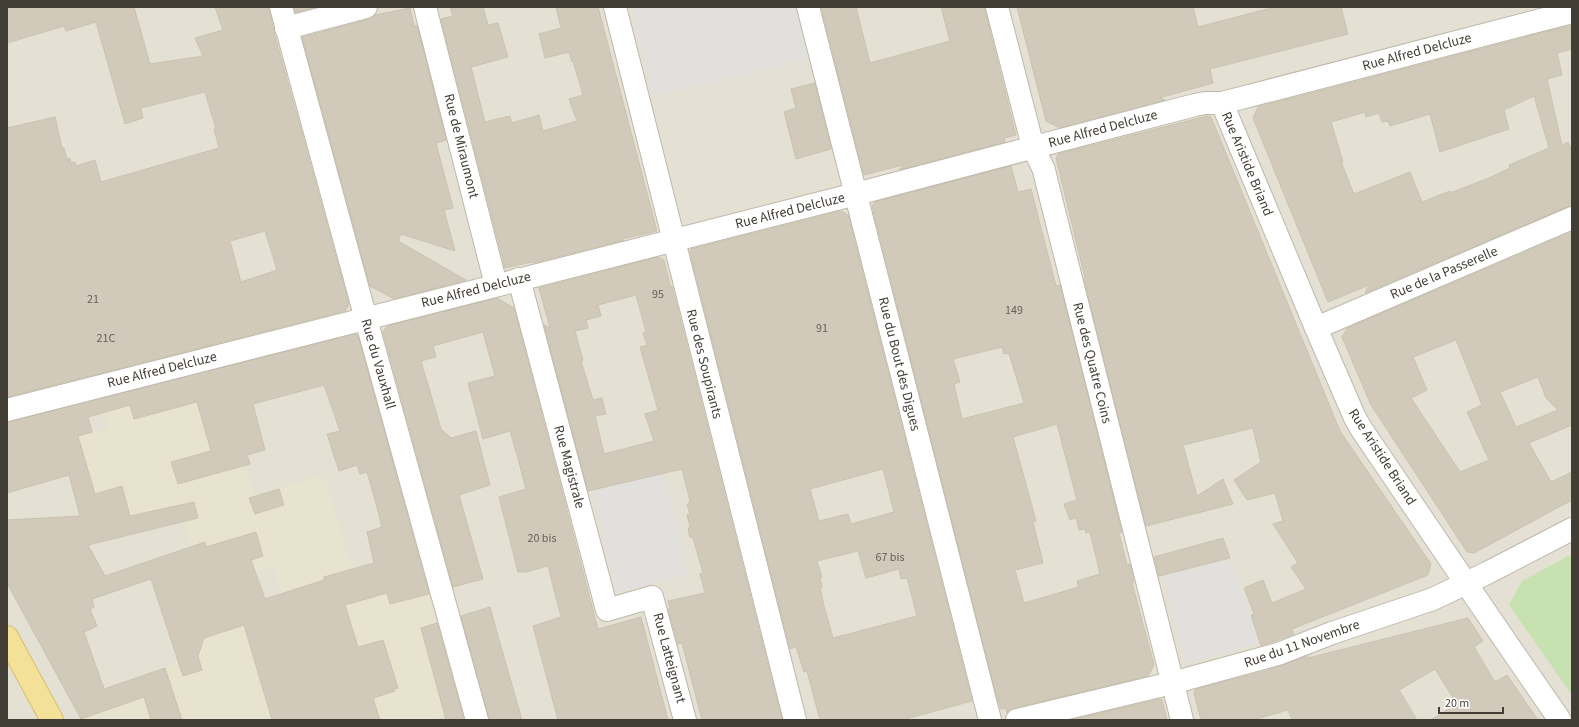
<svg xmlns="http://www.w3.org/2000/svg" width="1579" height="727" viewBox="0 0 1579 727" font-family="'Source Sans 3',sans-serif">
<style>
.residential{fill:#e4e0d3}
.education{fill:#e8e3cf}
.park{fill:#c7e1b0}
.parking{fill:#e1e0dc}
.building{fill:#d1cabb;stroke:#cbc2af;fill-rule:evenodd}
.lines{fill:none;stroke-linecap:round;stroke-linejoin:round}
.minor-casing{stroke:#beb8ab;stroke-width:24}
.major-casing{stroke:#d8bf6b;stroke-width:24}
.minor{stroke:#fff;stroke-width:22}
.major{stroke:#f4e199;stroke-width:22}
.labels{text-anchor:middle;dominant-baseline:central;stroke-width:3;stroke-linejoin:round;paint-order:stroke}
.number-label{font-size:12px;fill:#666156}
.street-label{font-size:14px;fill:#423e35;stroke:#fff}
</style>
<rect width="100%" height="100%" fill="#f0ede4"/>
<rect class="residential" x="7" y="7" width="1565" height="713"/>
<path class="education" d="M216 367 254 495 324 475 352 569 392 558 417 553 461 712 430 720H81L70 700 198 656 203 643 202 639 244 625 291 626 274 566 203 590 181 505 103 522 78 436 109 428 101 397Z"/>
<path class="park" d="M1572 554V695L1509 605 1522 581Z"/>
<g class="parking">
<path d="M631 7H800L814 57 652 97Z"/>
<path d="M664 473 688 575 616 592 592 490Z"/>
<path d="M1230 558 1260 642 1186 664 1163 575Z"/>
</g>
<g class="building">
<path d="M7 7H134L150 64 203 56 195 38 223 30 215 7H269L274 32 349 304 345 311 7 397V128L55 117 62 148H64L67 159 70 158 71 163 75 162 76 166 95 160 101 182 219 148 214 129H216L205 92 141 108 143 118 125 124 96 22 66 31 64 26 7 43ZM265 231 277 270 241 282 230 241Z"/>
<path d="M294 7H317L295 13Z"/>
<path d="M450 7H483L488 25 498 23 508 57 471 67 485 122 510 116 512 123 539 115 543 131 577 121 569 99 583 95 573 61 572 62 569 52 545 58 539 34 561 28 556 7H598L657 231 622 239 624 240 533 263 532 262 505 268 441 19 453 16Z"/>
<path d="M821 7H856L870 63 950 41 941 7H984L1016 135 1004 138 1005 142 899 170 903 165 864 175Z"/>
<path d="M1017 7H1193L1198 27 1275 7H1341L1348 34 1210 69 1213 83 1159 98 1165 100 1060 128 1046 121Z"/>
<path d="M410 8 414 26 417 25 446 140 436 143 453 208 444 210 455 251 401 234 398 241 466 280 394 299 370 286 302 37 369 19 375 15Z"/>
<path d="M1572 25V49L1557 53 1562 75 1547 79 1562 145 1568 142 1572 151V206L1567 207 1365 293 1369 285 1328 302 1253 118 1258 107ZM1534 96 1549 148 1509 165 1510 168 1489 178 1450 193V191L1422 202 1410 172 1354 194 1341 162H1343L1331 122 1365 112 1366 117 1379 113 1382 122 1388 121 1390 126 1430 114 1440 152 1509 129 1504 110Z"/>
<path d="M815 83 831 149 796 159 784 112 796 108 791 89Z"/>
<path d="M1207 116 1211 117 1340 431 1431 564 1428 575 1292 629 1294 634 1261 646 1251 615 1254 614 1244 588 1263 580 1272 603 1306 589 1291 567 1298 563 1273 524 1283 521 1275 493 1247 500 1234 480 1261 462 1253 428 1183 445 1197 496 1223 479 1233 504 1146 526 1084 279 1085 278 1056 158 1058 154Z"/>
<path d="M1011 166 1018 192 1031 189 1056 286 1060 285 1122 532 1119 533 1127 565 1130 564 1134 582 1132 583 1154 665 1148 676 1014 708 1007 713 1006 708 1001 709 996 695 872 206 875 202ZM1002 347 1004 354 1009 353 1024 403 962 419 954 384 960 382 953 359ZM1057 424 1077 500 1064 504 1070 520 1076 518 1079 530 1085 529 1086 533 1090 532 1100 574 1077 581 1079 587 1024 603 1015 570 1043 563 1033 522 1036 521 1013 437Z"/>
<path d="M841 211 848 215 972 701 902 720H820L807 671 804 672 796 647 790 649 690 252 691 249ZM883 469 894 512 851 524 848 514 819 521 810 489ZM858 551 866 578 899 569 901 579 907 578 917 616 833 638 824 606 820 587H822L820 578 822 577 817 561Z"/>
<path d="M1572 232V425L1529 443 1551 482 1572 472V500L1474 553 1467 552 1371 405 1342 337 1347 328ZM1456 340 1482 405 1467 412 1489 460 1460 472 1411 398 1427 390 1413 357ZM1538 377 1546 398 1558 410 1516 427 1500 392Z"/>
<path d="M658 257 664 260 671 288 672 286 782 720H702L682 643 678 644 668 609H670L668 601 705 593 700 574 703 573 693 538 690 537 688 529 690 526 687 515 690 514 687 505 690 501 682 469 588 491 544 325 550 328 539 288ZM636 295 646 332 643 333 647 345 640 347 658 410 645 414 654 441 604 454 595 416 606 414 602 398 593 400 581 361 583 360 575 331 588 328 586 320 601 316 598 305Z"/>
<path d="M497 298 514 308 598 629 641 617 668 720H558L533 626 561 617 553 586 548 566 526 572H518L499 497 526 489 517 455 510 431 483 439 468 383 495 376 483 332 433 346 436 357 421 361 441 429 451 438 476 431 490 485 459 495 483 579 453 587 383 332 387 326Z"/>
<path d="M355 334 358 336 429 594 390 604 387 593 345 605 358 647 383 640 398 688 394 689 395 691 373 698 380 720H272L244 625 204 638 198 656 202 670 183 676 151 579 92 599 94 607 90 609 97 626 84 632 104 689 165 668 182 720H151L144 697 81 719 7 583V520L80 516 69 475 7 493V422ZM324 385 340 431 327 434 339 471 357 465 360 474 367 472 374 496 382 527 367 532 374 563 324 577V580L265 599 251 560 263 556 256 532 206 547 205 542 105 576 88 545 198 518 194 502 130 516 122 486 95 494 78 436 92 432 88 417 130 405 134 419 197 402 211 451 171 462 178 484 250 464 247 455 265 450 253 404Z"/>
<path d="M279 489 284 505 255 514 249 498Z"/>
<path d="M1223 538 1230 558 1159 576 1154 557Z"/>
<path d="M490 607 498 636 522 720H489L461 616Z"/>
<path d="M1468 618 1483 641 1474 647 1495 682 1507 675 1538 720H1431L1457 704 1435 669 1399 690 1417 720H1292L1288 710 1253 720H1201L1194 693 1196 689 1269 670 1307 656 1308 658Z"/>
<path d="M437 623 464 720H446L421 628Z"/>
<path d="M1160 699 1162 700 1167 720H1071Z"/>
</g>
<g class="lines">
<defs>
<g id="minor">
<path d="M281 7 366 319 477 720"/>
<path d="M425 7 496 285"/>
<path d="M615 7 795 720"/>
<path d="M808 7 990 720"/>
<path d="M997 7 1033 147 1044 170 1047 183 1182 720"/>
<path d="M286 28 366 7"/>
<path d="M1222 103 1316 328 1355 418 1362 430C1428 527 1493 624 1560 720"/>
<path d="M519 279 607 610 652 597 685 720"/>
<path d="M1316 328 1572 218"/>
<path d="M7 410 856 194 1195 105 1205 103H1222L1572 12"/>
<path d="M1017 720 1172 683 1278 654 1332 633 1433 599 1487 573 1572 529"/>
</g>
<path id="major" d="M7 637 52 720"/>
</defs>
<use href="#minor" class="minor-casing"/>
<use href="#major" class="major-casing"/>
<use href="#minor" class="minor"/>
<use href="#major" class="major"/>
</g>
<g class="labels">
<g class="number-label">
<text x="658" y="294">95</text>
<text x="93" y="299">21</text>
<text x="1014" y="310">149</text>
<text x="822" y="328">91</text>
<text x="106" y="338">21C</text>
<text x="542" y="538">20 bis</text>
<text x="890" y="557">67 bis</text>
</g>
<g class="street-label">
<text transform="translate(1417 52) rotate(-15)">Rue Alfred Delcluze</text>
<text transform="translate(1103 129) rotate(-15)">Rue Alfred Delcluze</text>
<text transform="translate(461 146) rotate(76)">Rue de Miraumont</text>
<text transform="translate(1247 164) rotate(67)">Rue Aristide Briand</text>
<text transform="translate(790 211) rotate(-14)">Rue Alfred Delcluze</text>
<text transform="translate(1444 273) rotate(-23)">Rue de la Passerelle</text>
<text transform="translate(476 290) rotate(-14)">Rue Alfred Delcluze</text>
<text transform="translate(1092 363) rotate(76)">Rue des Quatre Coins</text>
<text transform="translate(378 364) rotate(74)">Rue du Vauxhall</text>
<text transform="translate(704 364) rotate(76)">Rue des Soupirants</text>
<text transform="translate(899 364) rotate(76)">Rue du Bout des Digues</text>
<text transform="translate(162 370) rotate(-14)">Rue Alfred Delcluze</text>
<text transform="translate(1382 457) rotate(57)">Rue Aristide Briand</text>
<text transform="translate(569 467) rotate(75)">Rue Magistrale</text>
<text transform="translate(1302 644) rotate(-19)">Rue du 11 Novembre</text>
<text transform="translate(669 658) rotate(75)">Rue Latteignant</text>
</g>
</g>
<rect width="1579" height="727" fill="none" stroke="#423e35" stroke-width="16"/>
<path d="M1439 707v6h64v-6" fill="none" stroke="#423e35" stroke-width="2"/>
<text x="1445" y="707" font-size="12" fill="#423e35" stroke="#ffffff" stroke-width="3" paint-order="stroke">20 m</text>
</svg>
